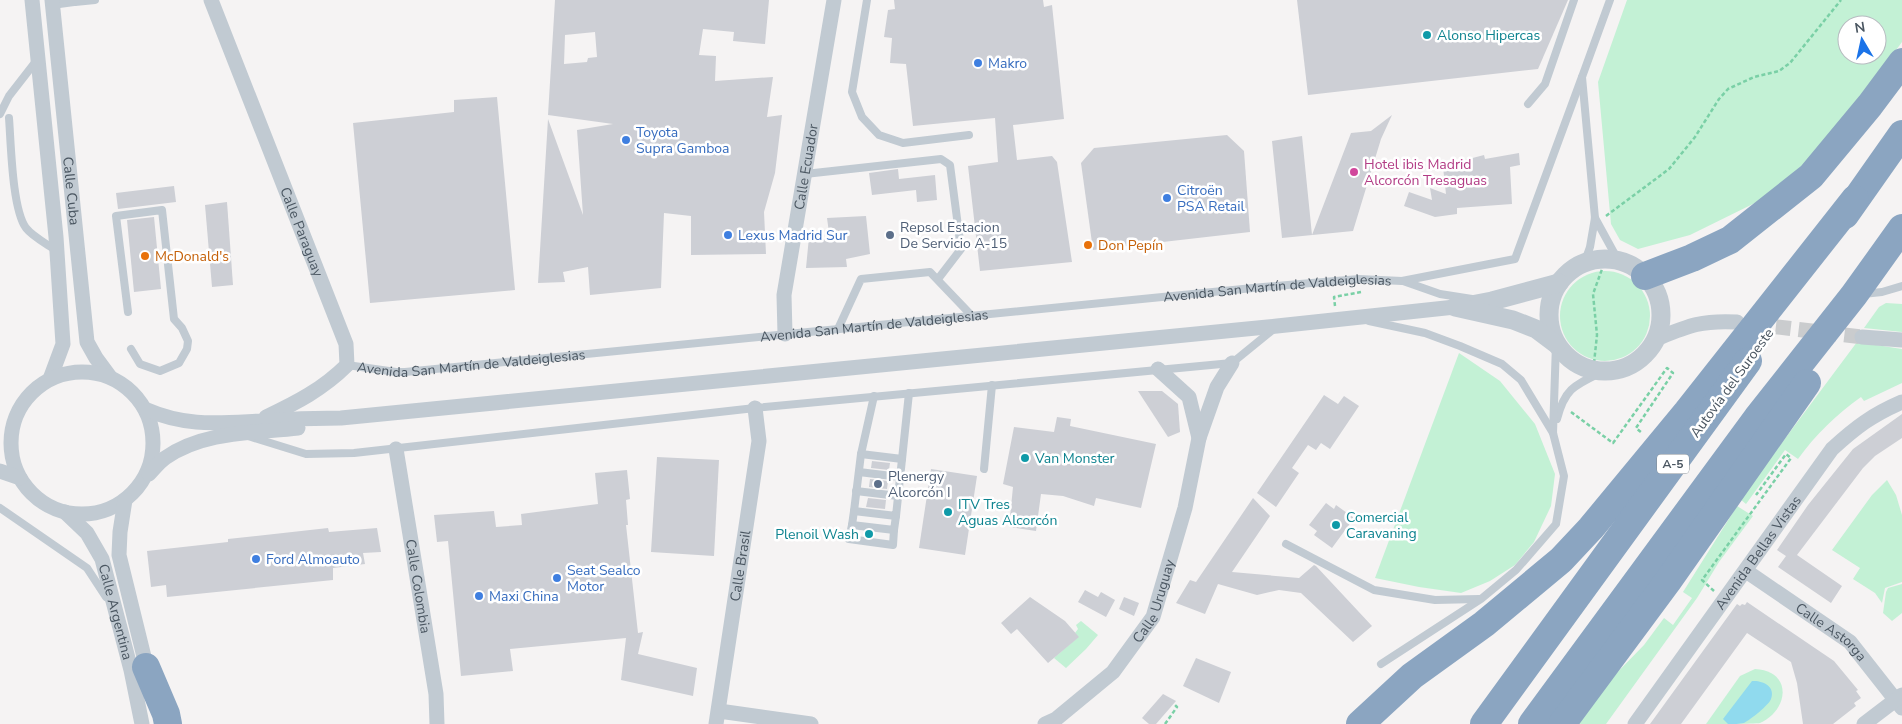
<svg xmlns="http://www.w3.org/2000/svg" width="1902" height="724" viewBox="0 0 1902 724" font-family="'Nunito Sans',sans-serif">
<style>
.green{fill:#c3f1d5;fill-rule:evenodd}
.water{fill:#90daee}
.building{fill:#cdcfd5;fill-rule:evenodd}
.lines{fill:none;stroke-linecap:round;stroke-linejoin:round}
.minor-tunnel{stroke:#caccce;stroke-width:15;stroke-dasharray:15 8;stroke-linecap:butt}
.path{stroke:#7ad0a6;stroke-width:2.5;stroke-dasharray:4 2.5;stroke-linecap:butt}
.service{stroke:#c1cad2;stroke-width:8}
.minor{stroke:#c1cad2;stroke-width:15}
.tertiary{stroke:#c1cad2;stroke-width:19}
.motorway{stroke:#8ba5c1;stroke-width:28}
.culture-dot{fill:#0f9aa8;stroke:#fff;stroke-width:2}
.shop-dot{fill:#3f7fe0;stroke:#fff;stroke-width:2}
.hotel-dot{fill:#d1479c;stroke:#fff;stroke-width:2}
.service-dot{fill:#5c6f8a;stroke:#fff;stroke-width:2}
.food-dot{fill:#e8710a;stroke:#fff;stroke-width:2}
.labels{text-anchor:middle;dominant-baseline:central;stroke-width:5;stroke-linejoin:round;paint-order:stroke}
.shield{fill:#fff;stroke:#808990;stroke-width:1}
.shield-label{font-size:12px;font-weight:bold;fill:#4a5661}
.culture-label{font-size:14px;fill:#0d838f;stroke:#fff;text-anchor:start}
.shop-label{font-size:14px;fill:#366cbe;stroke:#fff;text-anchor:start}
.hotel-label{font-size:14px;fill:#b23c85;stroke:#fff;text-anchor:start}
.street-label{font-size:14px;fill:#4a5661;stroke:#fff}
.service-label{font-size:14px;fill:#4e5e75;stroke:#fff;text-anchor:start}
.food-label{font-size:14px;fill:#c56008;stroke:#fff;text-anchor:start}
</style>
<rect width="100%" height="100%" fill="#f5f3f3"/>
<g class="green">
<path d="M1627 0H1902V42L1865 92 1803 165 1759 201 1690 235 1638 249 1620 240 1611 224 1598 82ZM1847 25H1877V55H1847Z"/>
<circle cx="1605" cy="316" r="45"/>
<path d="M1886 303 1902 304V332L1864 328 1879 307Z"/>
<path d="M1857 342 1902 349V383L1864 401 1861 397C1836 415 1816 434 1798 459L1785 450 1746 504 1740 499Z"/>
<path d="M1459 353 1500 381 1535 424 1555 474 1551 506 1534 542 1515 565 1490 581 1461 593 1419 587 1375 578Z"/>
<path d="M1887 480 1896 495 1902 515V582L1885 588 1882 603 1875 593 1853 579 1860 568 1832 550 1872 495Z"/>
<path d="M1737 506 1753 516 1719 562 1697 598 1606 724H1572L1606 684 1644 645 1664 618 1673 625 1692 598 1683 592Z"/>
<path d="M1902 584V613L1892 621 1883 613 1886 592 1888 588Z"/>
<path d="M1081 621 1098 635 1086 649 1066 668 1054 658 1078 637 1075 633 1078 629 1076 625Z"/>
<path d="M1755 669C1793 671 1789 710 1760 723 1753 724 1716 724 1706 724L1740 676Z"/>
</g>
<path class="water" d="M1752 681C1762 680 1776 686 1771 699 1769 705 1750 720 1744 723 1740 724 1733 724 1728 724L1723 719Z"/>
<g class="building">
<path d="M555 0H769L765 44 733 41 734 32 703 29 699 55 716 56 715 81 773 77 767 117 782 115 775 173 764 212 766 254 691 255V216L664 213 661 288 590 295 588 267 563 272 565 282 538 283 548 119 583 215 577 130 613 124 548 115ZM595 32 597 57 588 58 587 62 564 64 565 35Z"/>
<path d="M894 0H1043L1044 7 1052 5 1064 119 1013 125 1017 160 1052 156 1057 162 1072 262 980 271 968 166 998 162 995 118 913 126 906 64 890 63 892 38 884 37 888 10 895 9Z"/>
<path d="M1297 0H1568L1538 69 1308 95Z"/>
<path d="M497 97 515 290 370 303 353 123 454 112V100Z"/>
<path d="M1392 115 1381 139 1353 231 1282 238 1272 141 1302 136 1312 235 1351 133 1371 131Z"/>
<path d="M1227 135 1244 151 1250 232 1093 250 1081 163 1094 148Z"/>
<path d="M1519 153 1520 165 1510 167 1512 204 1457 208V214L1435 217 1404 206 1409 192 1432 200 1430 188 1446 194 1443 167 1465 163V160L1484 155 1485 159Z"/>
<path d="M898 169 899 179 935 175 937 200 917 202 916 190 872 195 869 173Z"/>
<path d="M174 186 176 202 118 209 116 193Z"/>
<path d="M227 202 233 285 212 287 205 205Z"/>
<path d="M866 216 870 254 846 259 847 267 806 268 809 237 830 240 827 218Z"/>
<path d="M154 217 161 289 134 292 127 220Z"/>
<path d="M1138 391H1162L1178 404 1180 432 1168 437Z"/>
<path d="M1324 395 1338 404 1344 396 1359 406 1330 449 1321 443 1316 450 1308 445 1292 468 1299 473 1276 507 1257 493Z"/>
<path d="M1902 414V438L1875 456 1863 468 1797 555 1842 586 1831 603 1778 567 1786 556 1777 550 1808 505 1853 449Z"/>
<path d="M1057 417 1071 419 1070 426 1156 444 1141 508 1096 498 1094 506 1063 496 1041 494 1036 531 1009 527 1013 487 1003 484 1014 427 1054 432Z"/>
<path d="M657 457 719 460 714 556 651 552Z"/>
<path d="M872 461 890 463 889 470 871 468Z"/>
<path d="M931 469 977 476 965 555 919 548Z"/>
<path d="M627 470 630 499 626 500 628 525H626L638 633 643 632 638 654 697 668 693 696 621 680 626 638 510 649 513 671 461 676 448 541 437 542 434 515 494 511 496 527 522 525 521 514 598 504 595 473Z"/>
<path d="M870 479 888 481 887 489 869 487Z"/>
<path d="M868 498 886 500 885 509 866 507Z"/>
<path d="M1253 498 1270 516 1232 572 1299 578 1314 565 1316 566 1372 626 1353 642 1301 593 1279 590 1257 595 1218 584 1205 614 1176 603 1190 580 1196 582Z"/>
<path d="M1326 503 1334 509 1336 505 1354 518 1332 548 1314 535 1317 531 1309 525Z"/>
<path d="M328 528 329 532 377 528 381 552 363 553 365 564 333 568V580L167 597 166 585 151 587 147 551 228 542V539Z"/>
<path d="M1085 590 1098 597 1101 592 1115 600 1106 617 1078 602Z"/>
<path d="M1030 597 1065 621 1079 637 1048 663 1017 629 1011 634 1001 623Z"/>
<path d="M1124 597 1139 603 1134 616 1119 609Z"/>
<path d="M1747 602 1834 661 1858 690 1856 691 1861 698 1854 703 1856 706 1833 724H1803L1797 683 1791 662 1747 633 1681 724H1650L1737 604 1740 606 1742 604 1745 605Z"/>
<path d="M1196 658 1231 672 1219 703 1183 686Z"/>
<path d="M1163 694 1176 701 1156 724H1149L1142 718Z"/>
</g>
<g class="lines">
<path class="minor-tunnel" d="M1753 324 1862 337"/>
<g class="path">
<path d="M1606 216 1669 169 1695 137 1719 99 1728 89 1754 77 1779 71 1790 63 1841 0"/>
<path d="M1335 306 1334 297 1361 292V290"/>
<path d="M1594 363 1597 335 1593 294 1605 261"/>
<path d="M1571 412 1613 443 1667 368 1673 373 1636 428 1642 433"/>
<path d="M1714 591 1702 580 1791 458 1786 454 1756 495"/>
<path d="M1165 724 1177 707 1174 704"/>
</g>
<g class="service">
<path d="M867 0 852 92 862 117 879 135 903 143 969 135"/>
<path d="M75 2 95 0"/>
<path d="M52 5 74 2 80 0"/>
<path d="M1528 104 1545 84 1574 0"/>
<path d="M0 114 9 96 37 60"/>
<path d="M9 118C11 143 12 209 26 228 33 237 47 244 57 251"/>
<path d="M805 174 941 159 950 165 961 249 938 279"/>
<path d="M1595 218 1618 260"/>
<path d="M1584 264 1590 247 1595 218 1582 77 1610 0"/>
<path d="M1403 281 1440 294 1472 299"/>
<path d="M1863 294 1882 292 1902 286"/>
<path d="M128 312 116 216 162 210 174 319 182 328 188 341 187 349 179 363 160 371 140 364 131 349"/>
<path d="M1369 321 1425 333 1460 346 1502 364 1521 380 1553 433"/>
<path d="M838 329 861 279 930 272 973 317"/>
<path id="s1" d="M347 365 396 372H405L1263 287 1359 279 1402 281 1515 259 1582 77"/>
<path d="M874 396 861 454 854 511 896 516 909 393"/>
<path d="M1557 419C1565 388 1575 385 1602 372"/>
<path d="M248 436 306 454 354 453 755 408 1232 363 1275 328"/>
<path d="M861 454 902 459"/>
<path d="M984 469 992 385"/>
<path d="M859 472 900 477"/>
<path d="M856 491 898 496"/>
<path d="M0 508 87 568 106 597"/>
<path d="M854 511 852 525 894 530 896 516"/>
<path d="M852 525 849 539 893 545 894 530"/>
<path d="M1286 544 1374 590 1435 600 1479 599"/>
<path d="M1381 664 1481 599 1516 570 1556 524 1564 476 1553 433 1556 344"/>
</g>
<g class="minor">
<path d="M32 0 56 237 63 344 50 379"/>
<path id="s2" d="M52 0 87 342 96 358 110 377"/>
<path id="s3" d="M211 0 346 344 347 365C323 389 296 403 266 417"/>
<path id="s4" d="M785 334 784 295 834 0"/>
<path d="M1862 337 1902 340"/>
<path d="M1656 339C1688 326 1701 320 1737 322"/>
<path d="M1158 369 1189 397 1199 438 1217 387 1232 363"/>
<circle cx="82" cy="443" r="71"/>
<path d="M145 409C186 427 218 423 261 421 288 419 314 418 341 418L1277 326 1455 307"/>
<path id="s5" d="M396 449 436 694 437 724"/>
<path d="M0 471 20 478"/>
<path d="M149 474C154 469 159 462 165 458 203 431 254 433 298 428"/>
<path d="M125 500 120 532 119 555 148 673"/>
<path id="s6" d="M65 512 87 533 102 559 131 670 142 724"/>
<path id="s7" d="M1746 571 1850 642 1902 708"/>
<path d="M719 711 811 724"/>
<path id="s8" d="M716 724 759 441 755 408"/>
<path id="s9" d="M1045 724 1056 719 1113 672 1153 617 1185 508 1199 438"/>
<path id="s10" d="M1635 724 1832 449C1856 427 1872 415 1902 402"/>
<path d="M1864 724 1902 695"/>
</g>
<g class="tertiary">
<circle cx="1605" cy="315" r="56"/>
<path d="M1466 306 1492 301 1559 283"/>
<path d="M1455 307 1513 320 1536 329 1556 344"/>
</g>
<g class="motorway">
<path d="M1845 215 1902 134"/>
<path d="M1645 276 1692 258 1730 240 1811 176 1870 105 1902 62"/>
<path d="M146 667 166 714 168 724"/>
<path d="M1360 724 1412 676 1484 624 1561 560 1591 528 1687 412 1855 199"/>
<path d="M1484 724 1748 361"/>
<path d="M1532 724 1757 418 1854 295 1902 228"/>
<path d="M1562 724 1668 581 1807 383"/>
</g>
</g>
<g class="culture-dot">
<circle cx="1427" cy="35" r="5"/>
<circle cx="1025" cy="458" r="5"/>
<circle cx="948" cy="512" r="5"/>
<circle cx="1336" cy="525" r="5"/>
<circle cx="869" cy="534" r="5"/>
</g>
<g class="shop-dot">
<circle cx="978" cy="63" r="5"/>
<circle cx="626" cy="140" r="5"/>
<circle cx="1167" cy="198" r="5"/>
<circle cx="728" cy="235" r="5"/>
<circle cx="256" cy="559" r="5"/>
<circle cx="557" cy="578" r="5"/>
<circle cx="479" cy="596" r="5"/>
</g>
<circle class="hotel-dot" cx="1354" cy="172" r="5"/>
<g class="service-dot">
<circle cx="890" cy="235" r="5"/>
<circle cx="878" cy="484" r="5"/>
</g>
<g class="food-dot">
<circle cx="1088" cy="245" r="5"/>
<circle cx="145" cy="256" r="5"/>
</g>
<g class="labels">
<rect class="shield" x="1657" y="454.5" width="32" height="19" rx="4"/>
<g class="shield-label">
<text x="1673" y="464">A-5</text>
</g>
<g class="culture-label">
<text x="1437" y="35">Alonso Hipercas</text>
<text x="1035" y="458">Van Monster</text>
<text x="958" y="504">ITV Tres<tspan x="958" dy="16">Aguas Alcorcón</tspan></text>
<text x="1346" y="517">Comercial<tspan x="1346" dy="16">Caravaning</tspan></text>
<text x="859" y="534" text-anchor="end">Plenoil Wash</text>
</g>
<g class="shop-label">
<text x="988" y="63">Makro</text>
<text x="636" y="132">Toyota<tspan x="636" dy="16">Supra Gamboa</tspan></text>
<text x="1177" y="190">Citroën<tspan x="1177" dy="16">PSA Retail</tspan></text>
<text x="738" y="235">Lexus Madrid Sur</text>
<text x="266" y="559">Ford Almoauto</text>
<text x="567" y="570">Seat Sealco<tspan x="567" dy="16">Motor</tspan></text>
<text x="489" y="596">Maxi China</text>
</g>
<g class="hotel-label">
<text x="1364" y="164">Hotel ibis Madrid<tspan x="1364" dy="16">Alcorcón Tresaguas</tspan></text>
</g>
<g class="street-label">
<text stroke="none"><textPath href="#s4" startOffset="169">Calle Ecuador</textPath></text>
<text stroke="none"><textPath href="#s2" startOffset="192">Calle Cuba</textPath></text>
<text stroke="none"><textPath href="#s3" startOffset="249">Calle Paraguay</textPath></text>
<text stroke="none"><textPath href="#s1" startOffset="935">Avenida San Martín de Valdeiglesias</textPath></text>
<text stroke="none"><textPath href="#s1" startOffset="530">Avenida San Martín de Valdeiglesias</textPath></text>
<text stroke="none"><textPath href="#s1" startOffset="125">Avenida San Martín de Valdeiglesias</textPath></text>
<text transform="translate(1732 383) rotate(-54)">Autovía del Suroeste</text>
<text stroke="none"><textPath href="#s10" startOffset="211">Avenida Bellas Vistas</textPath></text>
<text stroke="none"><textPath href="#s8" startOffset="160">Calle Brasil</textPath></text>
<text stroke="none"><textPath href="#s5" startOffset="139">Calle Colombia</textPath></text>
<text stroke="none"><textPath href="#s9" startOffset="169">Calle Uruguay</textPath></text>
<text stroke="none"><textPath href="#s6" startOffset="115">Calle Argentina</textPath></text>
<text stroke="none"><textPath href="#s7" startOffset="105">Calle Astorga</textPath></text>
</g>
<g class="service-label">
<text x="900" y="227">Repsol Estacion<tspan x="900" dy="16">De Servicio A-15</tspan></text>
<text x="888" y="476">Plenergy<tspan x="888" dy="16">Alcorcón I</tspan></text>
</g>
<g class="food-label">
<text x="1098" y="245">Don Pepín</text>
<text x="155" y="256">McDonald's</text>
</g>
</g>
<g transform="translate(1862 40) rotate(351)"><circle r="24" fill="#ffffff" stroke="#b7bbc0"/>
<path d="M0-4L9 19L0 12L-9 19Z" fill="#1a73e8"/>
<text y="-8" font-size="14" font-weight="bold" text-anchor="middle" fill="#4a5661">N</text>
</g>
</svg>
